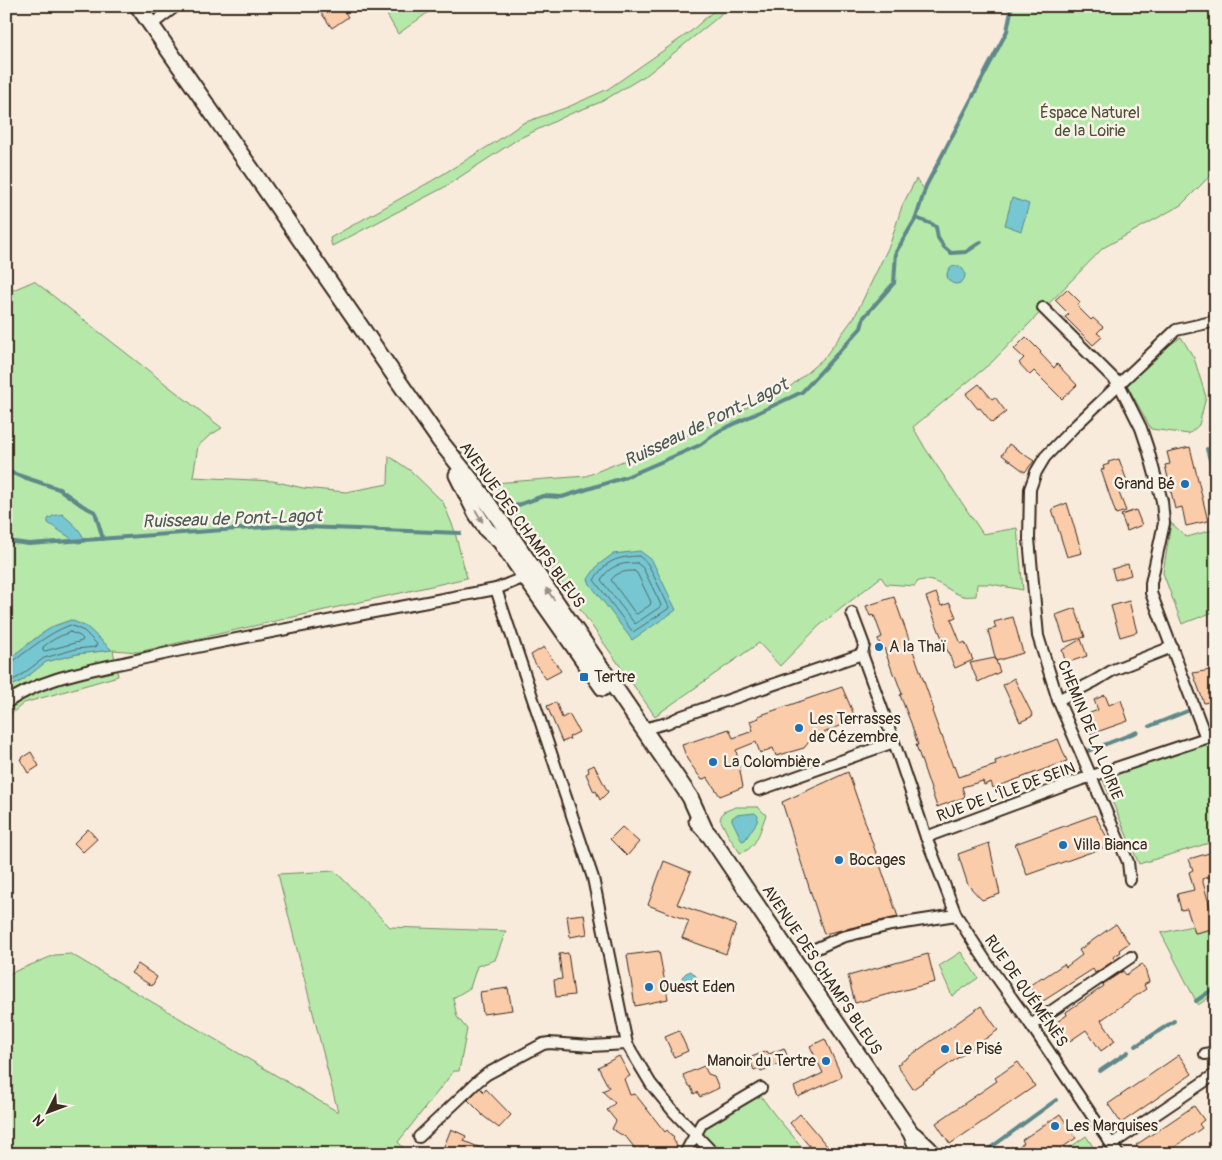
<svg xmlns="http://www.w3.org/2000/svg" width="1222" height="1160" viewBox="0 0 1222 1160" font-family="Pangolin,sans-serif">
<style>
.green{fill:#b5e8a9;stroke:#788964}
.water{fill:#76c7d1;stroke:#5e8889}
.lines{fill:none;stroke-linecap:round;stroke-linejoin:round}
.shore{stroke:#536966;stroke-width:1}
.stream{stroke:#5e8889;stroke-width:4}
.building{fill:#fbccaa;stroke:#3b2a1e}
.minor-casing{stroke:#3b2a1e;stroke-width:14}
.secondary-casing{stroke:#3b2a1e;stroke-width:19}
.minor{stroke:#f7f3e8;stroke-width:10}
.secondary{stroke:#f7f3e8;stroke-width:15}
.oneway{fill:#998e83}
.poi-dot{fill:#1f6fb2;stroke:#f7f3e8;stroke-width:2}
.labels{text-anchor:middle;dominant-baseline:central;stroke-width:5;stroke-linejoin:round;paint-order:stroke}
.park-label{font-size:16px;fill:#53503a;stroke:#f7f3e8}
.poi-label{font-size:16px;fill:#3b2a1e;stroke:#f7f3e8;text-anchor:start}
.street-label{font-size:16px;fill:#3b2a1e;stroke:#f7f3e8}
.water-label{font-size:18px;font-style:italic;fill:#4d5954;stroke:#f7f3e8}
</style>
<rect width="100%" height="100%" fill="#f8ebdc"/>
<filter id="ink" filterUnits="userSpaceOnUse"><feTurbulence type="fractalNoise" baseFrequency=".02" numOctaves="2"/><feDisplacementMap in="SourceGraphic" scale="10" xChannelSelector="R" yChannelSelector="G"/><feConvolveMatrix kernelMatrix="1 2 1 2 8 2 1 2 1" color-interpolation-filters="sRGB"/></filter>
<g filter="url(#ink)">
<g class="green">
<path d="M382 6H437L398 34Z"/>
<path d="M719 6H728L717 18 648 74 601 102 570 114 518 139 443 188 332 246 330 238 435 179 497 141 523 123 568 107 608 89 690 32Z"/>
<path d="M1012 6H1216V170L1181 205 1103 248 992 362 913 427 925 448 983 534 1017 528 1023 590 991 584H977L976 596C972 596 967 597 963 596 948 592 933 574 917 582L915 586 886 584 881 577 819 626 780 666 759 643 655 716 547 562 494 483 586 476 702 429 791 386 824 358 855 316 890 244 902 206 916 179 926 191V186L1007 31Z"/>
<path d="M34 281 222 428 209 436 198 446 193 477 273 481 303 488 346 492 388 484 389 456 411 471 443 502 454 529 467 578 138 652 113 650 118 676 24 703 6 718V689L23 680 45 662 77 654 111 650 71 620 54 626 40 635 6 661V293Z"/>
<path d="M1181 337 1194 358 1206 397 1199 425 1189 434 1151 429 1127 385 1160 352Z"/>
<path d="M1171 523 1187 537 1216 529V611L1182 624 1163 573Z"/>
<path d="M1216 729V841L1139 864 1100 773Z"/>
<path d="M736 807H758L766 815C760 830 757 849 740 853L728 835 720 819 723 812Z"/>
<path d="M335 871 390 927 506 931 495 960 477 966 470 988 453 998 457 1017 467 1029 459 1071H454L398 1142 409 1154H6V975L55 955 71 954 338 1112 278 874Z"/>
<path d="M1192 926 1195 933 1216 928V993L1198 1005 1161 933Z"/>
<path d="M961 952 978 978 952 996 939 966Z"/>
<path d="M760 1095 774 1114 808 1154H723L703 1134V1128Z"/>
<path d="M1086 1136 1098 1154H1061Z"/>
</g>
<g class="water">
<path d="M1012 198 1029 204 1021 231 1005 225Z"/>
<circle cx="956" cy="275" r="9"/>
<path d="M62 514C71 522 82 530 85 542L78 543 48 523V519L53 516Z"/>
<path d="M640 551 652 560 676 610 632 640 590 584 588 579 598 565 613 554Z"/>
<path d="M71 620 87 627 112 650 77 654 46 662 23 680 6 689V661L40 635 54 626Z"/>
<path d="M755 813 758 816 757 822 745 840 742 841 732 820V818L736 815Z"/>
<path d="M691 971 696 976V983L693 986 684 984 682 977 686 973Z"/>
</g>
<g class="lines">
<g class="shore">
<path d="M639 556 648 564 669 607 668 609 633 632 632 631 594 580C606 560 617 557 639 556Z"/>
<path d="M637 563 643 568 661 605 660 607 635 624 601 580C610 565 621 563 637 563Z"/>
<path d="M634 571 637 573 651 602 650 605 637 614 635 613 611 580C617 572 625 571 634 571Z"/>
<path d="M70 632 80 636 83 639 82 641 45 651 43 650V647C51 640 60 636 70 632Z"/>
<path d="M6 664 11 663C30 649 47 634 70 625L84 631 97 644 95 647 76 649 44 658 20 676 6 684"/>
</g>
<g class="stream">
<path d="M916 218 932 224 936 227 938 238 944 247 951 253 966 252 981 242"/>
<path d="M1207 449 1216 481"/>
<path d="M6 471 59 489 83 506 95 512 103 539"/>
<path d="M510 508 543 496 562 497 626 477 700 445 719 431 802 392 861 328 864 317 894 283 896 252 916 218 926 186 1007 31 1012 6"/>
<path d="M6 541 29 544 280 526 460 533"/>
<path d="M1150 726 1190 710"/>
<path d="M1088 751 1137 732"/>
<path d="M1196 1001 1216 987"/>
<path d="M1136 1046 1174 1021"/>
<path d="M1100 1071 1128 1052"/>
<path d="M982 1154 1056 1100"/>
</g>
</g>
<g class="building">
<path d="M316 6H341L348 17 332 28Z"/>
<path d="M1067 289 1080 302 1077 306 1091 320 1093 318 1103 327 1097 333 1102 337 1093 345 1065 317 1069 314 1055 300Z"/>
<path d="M1026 337 1041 352 1040 353 1054 368 1057 364 1077 385 1062 399 1034 371 1030 375 1019 363 1024 358 1014 349Z"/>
<path d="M979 384 992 399 995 397 1006 412 992 423 980 408 978 409 966 394Z"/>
<path d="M1009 444 1034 461 1025 472 1002 455Z"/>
<path d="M1190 447 1208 521 1186 526 1182 507 1175 509 1165 465 1170 464 1167 452Z"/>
<path d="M1119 459 1127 481 1116 485 1126 511 1116 514 1101 470 1104 469 1103 466 1109 464 1108 462Z"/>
<path d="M1067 503 1082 553 1067 557 1052 509Z"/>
<path d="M1136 510 1142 525 1127 531 1121 515Z"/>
<path d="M1128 564 1131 575 1115 580 1112 569Z"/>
<path d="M936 593 941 606 950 603 956 617 951 619 961 644 965 642 973 660 955 668 939 631 926 597Z"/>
<path d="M894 597 934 710 932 711 941 736H942L953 767 954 766 958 777 996 765 995 761 1058 739 1067 761 993 788 991 782 984 785 983 781 962 787 965 797 937 807 916 745H918L911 723 900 695 902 694 895 675 894 676 884 648H881L878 639 882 637 874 615 870 616 866 606Z"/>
<path d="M1129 601 1137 632 1120 637 1111 606Z"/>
<path d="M1075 608 1085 637 1065 642 1056 615Z"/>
<path d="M1013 617 1023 653 996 661 988 630 996 628 994 622Z"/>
<path d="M1081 639 1087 656 1066 663 1062 650Z"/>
<path d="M544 647 561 671 546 679 535 663 531 655Z"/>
<path d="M995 658 1000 672 978 682 970 663Z"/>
<path d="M1216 669V700L1204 703 1193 673Z"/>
<path d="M1014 678 1033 716 1020 722 1003 685Z"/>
<path d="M842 687 856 719 812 738 804 748 776 756 773 748 760 753 756 742 736 750 743 787 720 796 707 777 702 780 687 759 682 745 729 729 733 738 753 731 750 721 759 718 758 716Z"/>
<path d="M1105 695 1109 705 1121 700 1128 721 1091 734 1085 715 1098 710 1094 700Z"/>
<path d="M556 702 562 718 569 714 579 732 569 737 570 739 562 742 547 706Z"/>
<path d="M31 752 39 766 28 773 20 759Z"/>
<path d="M594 765 608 792 600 800 596 791 594 792 586 774 589 772 588 768Z"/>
<path d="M848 772 898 917 824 934 782 802Z"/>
<path d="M1095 815 1111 845 1027 875 1015 844Z"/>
<path d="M622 827 639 842 627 856 610 839Z"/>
<path d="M88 829 97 839 83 852 74 843Z"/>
<path d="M989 843 1000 894 982 900 968 885 958 854Z"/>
<path d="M1216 851V875L1202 879 1216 928 1195 933 1187 909 1181 910 1177 894 1194 890 1189 872 1193 870 1189 859Z"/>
<path d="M664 861 691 872 677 904 736 925 726 954 682 938 689 921 648 905Z"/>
<path d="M584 914 587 934 570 937 567 916Z"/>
<path d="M1116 924 1129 943 1119 950 1121 952 1113 957 1115 960 1095 973 1093 969 1040 1003 1029 986 1042 977 1043 978 1064 964 1066 967 1082 955 1079 950Z"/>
<path d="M659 951 668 999 635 1006 627 955Z"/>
<path d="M568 953 574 995 556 997 554 980 562 979 559 954Z"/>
<path d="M928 954 935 982 855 1003 848 976Z"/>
<path d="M138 964 157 977 152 986 131 973Z"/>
<path d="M1142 964 1145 969 1149 982 1144 985 1146 989 1101 1020 1115 1041 1101 1051 1086 1030 1067 1043 1054 1024 1067 1015 1066 1012 1104 986 1103 984 1123 971 1126 975Z"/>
<path d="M508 988 512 1010 483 1014 480 992Z"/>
<path d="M981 1006 998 1030 913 1089 897 1065Z"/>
<path d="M679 1031 688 1051 674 1057 665 1037Z"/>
<path d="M825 1039 842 1077 798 1097 794 1087 823 1073 810 1046Z"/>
<path d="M784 1048 789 1060 761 1071 759 1068 754 1070 749 1058 767 1051 769 1054Z"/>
<path d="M1179 1055 1192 1074 1121 1123 1108 1104Z"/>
<path d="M619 1056 630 1076 624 1079 630 1095 635 1094 665 1132 667 1130 674 1138 673 1139 677 1146 668 1154H647L642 1147 637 1151 627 1138 612 1129 616 1121 607 1110 615 1103 602 1091 609 1088 598 1067Z"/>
<path d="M1018 1062 1035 1086 950 1144 936 1123 997 1081 995 1078Z"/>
<path d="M704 1066 708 1074 714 1076 719 1088 700 1097 697 1092 694 1094 691 1087 688 1085 683 1075Z"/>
<path d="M480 1088 484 1092 486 1089 511 1115 499 1128 482 1115V1114L468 1100Z"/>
<path d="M1194 1106 1204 1120 1199 1124 1202 1128 1165 1154H1143L1136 1145Z"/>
<path d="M800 1114 827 1146 819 1154H816L790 1123Z"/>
<path d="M1060 1114 1076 1138 1053 1154H1009L1024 1143 1022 1140Z"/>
<path d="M451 1129 466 1136 464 1141 495 1154H441Z"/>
</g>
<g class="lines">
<defs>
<g id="minor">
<path d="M151 25 176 6"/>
<path d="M1043 308 1119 384 1141 428 1148 449 1162 501 1164 523 1151 583V593L1206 738"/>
<path d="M496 589 593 878 627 1044 651 1084 674 1112 714 1154"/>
<path d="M852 613 864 645 862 654"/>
<path d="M1058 700 1095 681 1113 670 1172 647"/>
<path d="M6 703C37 681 76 673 113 665 137 660 162 654 187 649 290 628 393 608 496 589L520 579 528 572"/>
<path d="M643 729 667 723 682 716 862 654 894 742 926 837 956 915 991 969 1031 1025 1118 1154"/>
<path d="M759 790 894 742"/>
<path d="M926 837 1077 781 1206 738 1216 729"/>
<path d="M1130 880 1128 862 1058 700 1038 636 1029 539 1030 489 1036 472 1045 457 1073 428 1176 330 1216 321"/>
<path d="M815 949 842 937 891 925 956 915"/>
<path d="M1031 1025 1131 957"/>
<path d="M1205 1054 1216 1052"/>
<path d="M419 1137 478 1081 487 1074 543 1044 549 1043 591 1046 627 1044"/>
<path d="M1112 1144 1214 1075"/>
<path d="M685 1154 689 1146 702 1123 761 1088"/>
</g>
<g id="secondary">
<path d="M138 6 440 441 475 485 502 523 690 797 704 828"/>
<path d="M457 475 476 513 487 530 500 541 603 688"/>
<path d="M697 821 710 836 911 1133 920 1154"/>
<path d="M914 1135 929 1149 932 1154"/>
</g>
</defs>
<use href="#minor" class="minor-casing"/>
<use href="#secondary" class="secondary-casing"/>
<use href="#minor" class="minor"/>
<use href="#secondary" class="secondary"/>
</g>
<defs><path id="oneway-solid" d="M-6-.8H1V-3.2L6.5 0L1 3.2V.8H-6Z" transform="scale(1.25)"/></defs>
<g class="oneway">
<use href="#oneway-solid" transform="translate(479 516) rotate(59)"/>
<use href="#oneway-solid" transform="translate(550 594) rotate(-125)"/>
</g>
</g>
<g class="poi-dot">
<circle cx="1185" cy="484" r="5"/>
<circle cx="879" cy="647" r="5"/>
<rect x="579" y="672" width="10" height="10" rx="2.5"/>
<circle cx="799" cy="728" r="5"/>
<circle cx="713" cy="762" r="5"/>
<circle cx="1063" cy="845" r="5"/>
<circle cx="839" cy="860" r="5"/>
<circle cx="649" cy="987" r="5"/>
<circle cx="945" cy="1049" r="5"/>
<circle cx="826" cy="1061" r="5"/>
<circle cx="1055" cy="1126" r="5"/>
</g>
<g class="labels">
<g class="park-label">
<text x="1090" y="113">Éspace Naturel<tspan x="1090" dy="18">de la Loirie</tspan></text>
</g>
<g class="poi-label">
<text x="1175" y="484" text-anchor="end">Grand Bé</text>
<text x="889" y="647">A la Thaï</text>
<text x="594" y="677">Tertre</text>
<text x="809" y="719">Les Terrasses<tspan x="809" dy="18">de Cézembre</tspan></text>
<text x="723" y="762">La Colombière</text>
<text x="1073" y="845">Villa Bianca</text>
<text x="849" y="860">Bocages</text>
<text x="659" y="987">Ouest Eden</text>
<text x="955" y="1049">Le Pisé</text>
<text x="816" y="1061" text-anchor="end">Manoir du Tertre</text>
<text x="1065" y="1126">Les Marquises</text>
</g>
<g class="street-label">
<text transform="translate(522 525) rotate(54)">AVENUE DES CHAMPS BLEUS</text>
<text transform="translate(1090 730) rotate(68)">CHEMIN DE LA LOIRIE</text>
<text transform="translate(1006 792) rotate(-20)">RUE DE L'ÎLE DE SEIN</text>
<text transform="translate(822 970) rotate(56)">AVENUE DES CHAMPS BLEUS</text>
<text transform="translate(1026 991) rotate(55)">RUE DE QUÉMÉNÈS</text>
</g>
<g class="water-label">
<text transform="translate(706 423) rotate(-26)">Ruisseau de Pont-Lagot</text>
<text transform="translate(232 519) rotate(-2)">Ruisseau de Pont-Lagot</text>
</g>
</g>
<rect width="1222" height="1160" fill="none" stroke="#f7f3e8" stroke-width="25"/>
<rect x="12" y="12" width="1197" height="1135" fill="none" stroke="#3b2a1e" stroke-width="2" filter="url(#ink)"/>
<g transform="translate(48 1112) rotate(228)" stroke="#f7f3e8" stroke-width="4" paint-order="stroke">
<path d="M0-4L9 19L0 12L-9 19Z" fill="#3b2a1e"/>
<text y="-8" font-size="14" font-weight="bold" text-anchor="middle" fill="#3b2a1e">N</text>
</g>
</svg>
